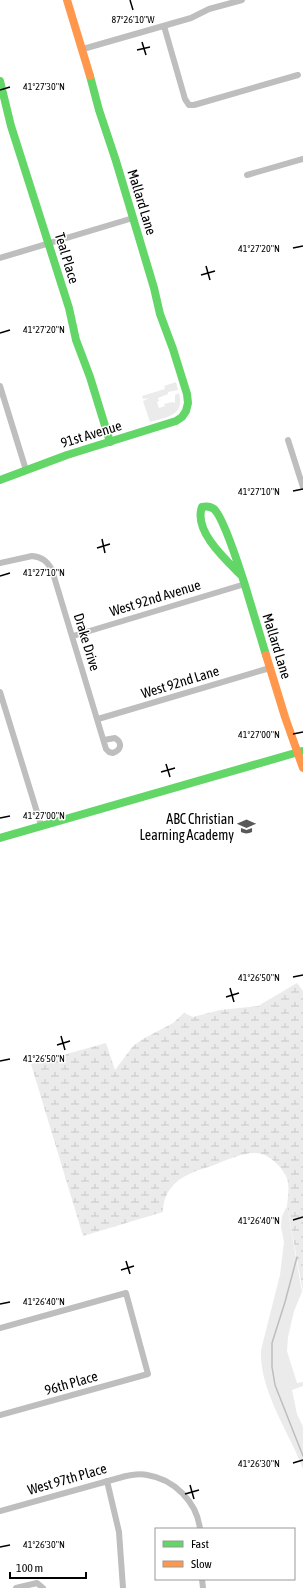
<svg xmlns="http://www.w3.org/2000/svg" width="303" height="1588" viewBox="0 0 303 1588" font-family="'Asap Condensed',sans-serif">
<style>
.green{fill:#ebebeb}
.wetland{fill:url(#wetland-marsh)}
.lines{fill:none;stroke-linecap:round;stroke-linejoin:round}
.stream{stroke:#bdbdbd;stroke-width:1.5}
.street{stroke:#bebebe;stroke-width:6}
.fast{stroke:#63d668;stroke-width:8}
.slow{stroke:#ff974d;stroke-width:8}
.ticks{fill:none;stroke:#000;stroke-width:1.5}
.labels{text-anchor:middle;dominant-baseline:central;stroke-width:3;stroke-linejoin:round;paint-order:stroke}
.street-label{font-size:14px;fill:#000;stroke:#fff}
.poi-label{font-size:14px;fill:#000;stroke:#fff;text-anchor:end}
.ticks-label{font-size:10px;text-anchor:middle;fill:#000;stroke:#fff;stroke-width:3;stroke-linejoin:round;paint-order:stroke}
</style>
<defs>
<pattern id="wetland-marsh" width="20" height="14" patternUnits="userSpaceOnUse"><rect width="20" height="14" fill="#ebebeb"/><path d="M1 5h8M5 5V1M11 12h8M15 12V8" fill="none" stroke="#c8c8c8"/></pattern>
</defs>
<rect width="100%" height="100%" fill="#fff"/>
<g class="green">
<path d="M176 382 178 390 168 392V394L158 398 159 401 157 402 159 408 165 406 164 404 172 402 175 403V395L179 393C185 416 167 417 150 422L143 401 149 398 143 399 142 396 165 389 164 386Z"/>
<path d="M287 1206 302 1292 294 1311 288 1337 287 1351 297 1383 303 1382V1386L292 1390 297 1414 303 1427V1469C289 1432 259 1390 261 1350L280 1275 284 1242 281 1227 282 1216Z"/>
</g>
<path class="wetland" d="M297 983 303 991V1292L287 1206C288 1196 290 1184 286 1176 280 1165 268 1153 255 1153 241 1153 227 1160 214 1165 199 1170 180 1175 170 1189 165 1196 163 1204 163 1212L83 1236 31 1064 106 1043 115 1070 133 1046 143 1039 173 1023 184 1013 193 1017 220 1010 258 1006Z"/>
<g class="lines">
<path class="stream" d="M297 1257 285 1302 272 1343V1367L275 1385 303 1456"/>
<g class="street">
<path d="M164 26 185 99 189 105H194L298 75"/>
<path d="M83 49 191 18 209 9 242 0"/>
<path d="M247 175 303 159"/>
<path d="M0 258 133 218"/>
<path d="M0 386 26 470"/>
<path d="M288 440 303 487"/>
<path d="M0 563 32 556C42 557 47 561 52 570L106 749 109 752 113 753C121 750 123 743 115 738L104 740"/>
<path d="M73 636 245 584"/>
<path d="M0 692 41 825"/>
<path d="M98 719 270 668"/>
<path d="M0 1328 126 1293 148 1374 0 1415"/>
<path d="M107 1481 119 1532 123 1588"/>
<path d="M0 1511 126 1476C133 1475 140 1473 147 1475 174 1479 197 1502 200 1529"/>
<path d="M202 1579 203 1588"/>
<path d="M16 1588 37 1583 43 1588"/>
</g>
<g class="fast">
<path d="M0 81 11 126 69 308 76 340 90 377 110 442"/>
<path d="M0 480 67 455 176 421 182 417 186 411 188 403 187 394 173 349 160 314 154 288 116 161 99 110 90 76"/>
<path d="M242 576C227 561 193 531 202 507 206 506 210 506 214 509 224 518 239 567 244 582L266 655"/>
<path d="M0 838 302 751"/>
</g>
<g class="slow">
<path d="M67 0 90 76"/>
<path d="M266 655 285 717 303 768"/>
</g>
</g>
<path class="ticks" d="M130 0 133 10M142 42 146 55M137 50 150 47M0 90 10 87M293 248 303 246M206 266 210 280M201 275 215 271M0 333 10 330M293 491 303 489M102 539 105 553M97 548 110 544M0 576 10 573M293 734 303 732M166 764 170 777M161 772 175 768M0 818 10 816M293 977 303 975M230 988 234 1002M226 997 239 993M61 1036 65 1050M57 1045 70 1041M0 1061 10 1059M293 1220 303 1217M126 1261 130 1274M121 1270 134 1266M0 1304 10 1302M293 1463 303 1460M190 1485 194 1499M185 1494 199 1490M0 1547 10 1545"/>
<defs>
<symbol id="school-bare" viewBox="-9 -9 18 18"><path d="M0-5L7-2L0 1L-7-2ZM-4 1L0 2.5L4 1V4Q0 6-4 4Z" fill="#595959" stroke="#fff" stroke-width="2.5" paint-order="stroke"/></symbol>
</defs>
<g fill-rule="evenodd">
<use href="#school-bare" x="234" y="814" width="25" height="25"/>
</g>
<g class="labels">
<g class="street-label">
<text transform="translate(142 202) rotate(73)">Mallard Lane</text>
<text transform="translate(67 258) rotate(73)">Teal Place</text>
<text transform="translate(91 434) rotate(-17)">91st Avenue</text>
<text transform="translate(155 598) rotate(-17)">West 92nd Avenue</text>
<text transform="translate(87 642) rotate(73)">Drake Drive</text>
<text transform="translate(277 646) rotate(73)">Mallard Lane</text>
<text transform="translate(180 682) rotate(-17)">West 92nd Lane</text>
<text transform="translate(71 1383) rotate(-16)">96th Place</text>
<text transform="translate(67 1479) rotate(-16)">West 97th Place</text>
</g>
<g class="poi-label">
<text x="234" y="819">ABC Christian<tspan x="234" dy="16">Learning Academy</tspan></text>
</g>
</g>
<g class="ticks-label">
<text x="133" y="23">87°26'10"W</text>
<text x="44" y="90">41°27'30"N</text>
<text x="259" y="252">41°27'20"N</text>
<text x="44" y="333">41°27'20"N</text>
<text x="259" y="495">41°27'10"N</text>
<text x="44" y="576">41°27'10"N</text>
<text x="259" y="738">41°27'00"N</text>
<text x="44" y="819">41°27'00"N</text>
<text x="259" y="981">41°26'50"N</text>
<text x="44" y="1062">41°26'50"N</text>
<text x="259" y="1224">41°26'40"N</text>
<text x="44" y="1305">41°26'40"N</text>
<text x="259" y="1467">41°26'30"N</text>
<text x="44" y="1548">41°26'30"N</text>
</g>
<rect x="155" y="1528" width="140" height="52" fill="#ffffff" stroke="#999999"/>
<rect x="163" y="1541" width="20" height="6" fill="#63d668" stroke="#999999"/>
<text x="191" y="1548" font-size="12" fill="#000000">Fast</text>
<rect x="163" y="1561" width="20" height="6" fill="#ff974d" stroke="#999999"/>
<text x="191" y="1568" font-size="12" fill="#000000">Slow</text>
<path d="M10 1572v6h76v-6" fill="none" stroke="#000000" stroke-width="2"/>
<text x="16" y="1572" font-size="12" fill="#000000" stroke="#ffffff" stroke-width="3" paint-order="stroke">100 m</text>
</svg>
